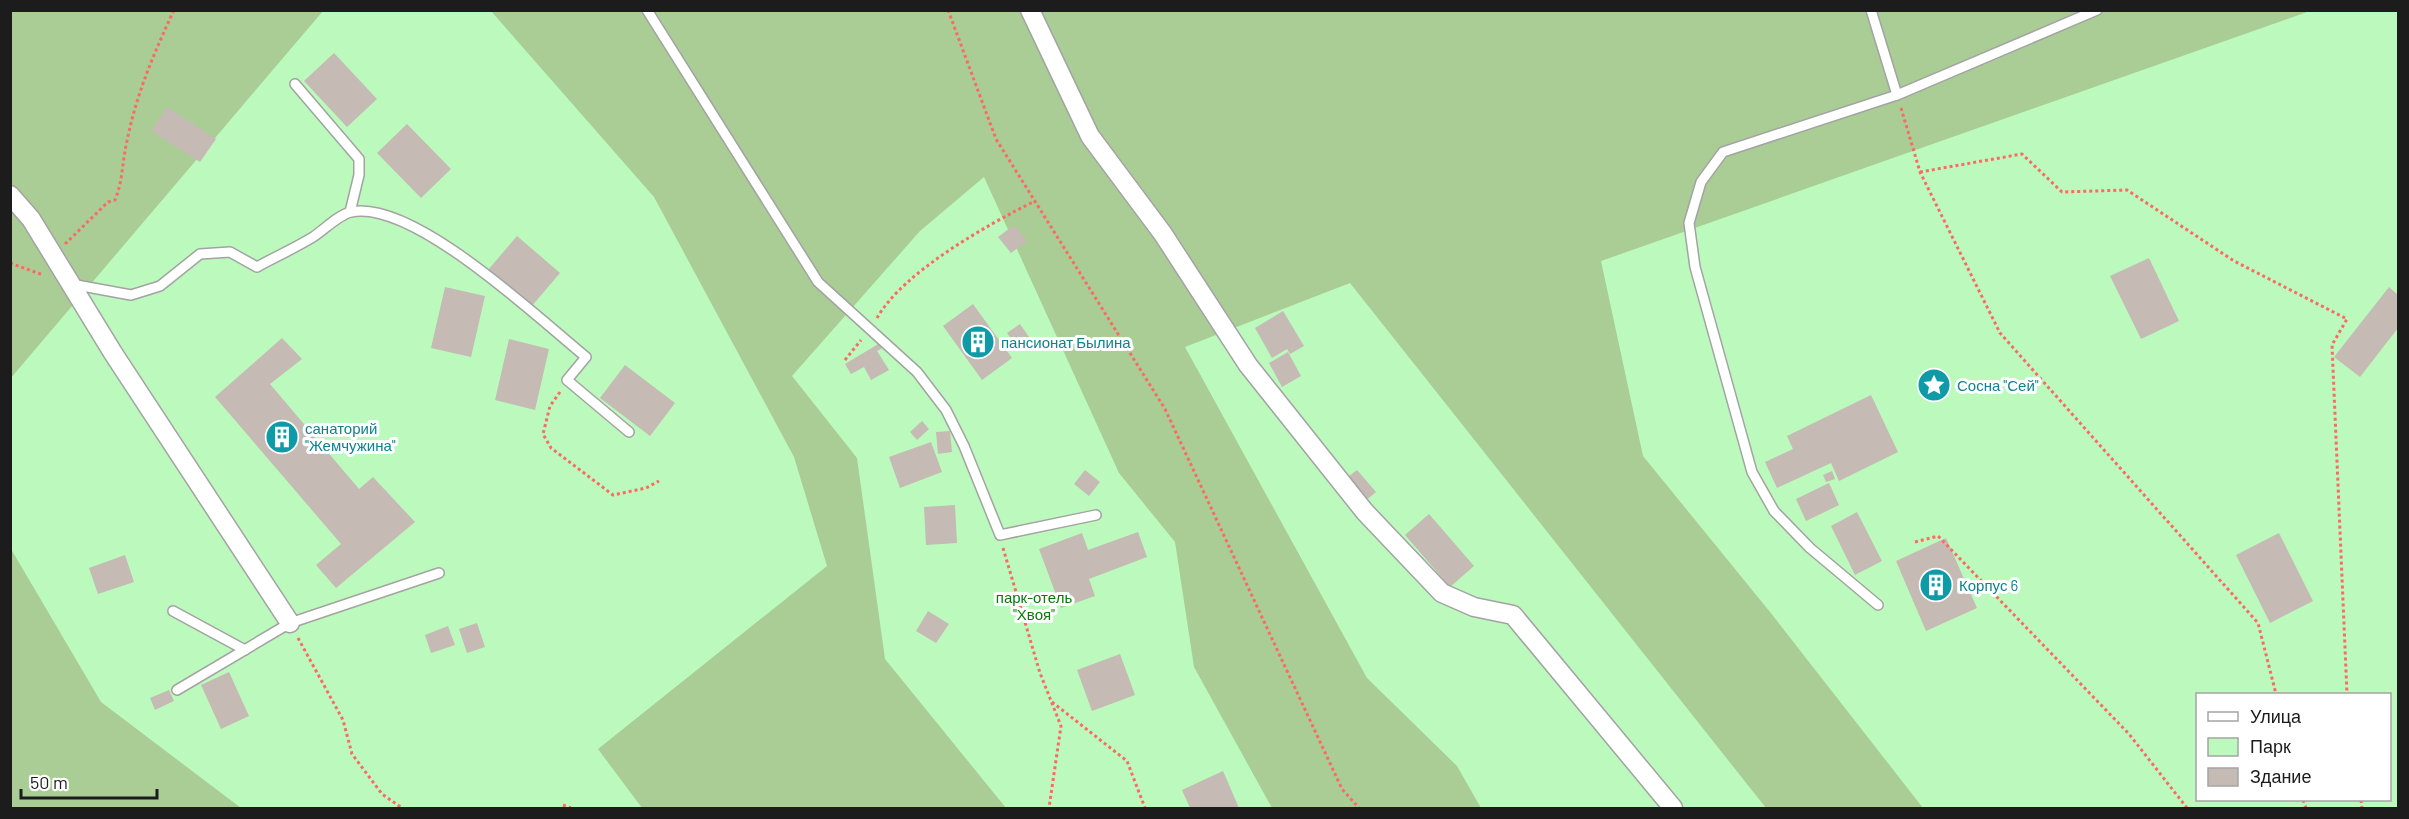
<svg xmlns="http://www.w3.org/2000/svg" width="2409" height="819" viewBox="0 0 2409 819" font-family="Barlow,sans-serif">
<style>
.forest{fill:#a9cd95;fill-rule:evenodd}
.park{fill:#bcf9bd;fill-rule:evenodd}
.building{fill:#c5bab4}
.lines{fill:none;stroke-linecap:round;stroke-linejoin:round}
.service-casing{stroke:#a3a3a3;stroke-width:12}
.minor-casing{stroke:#a3a3a3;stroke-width:21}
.path{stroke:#fa6b65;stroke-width:3;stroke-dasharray:3 3;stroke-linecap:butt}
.service{stroke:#fff;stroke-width:9}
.minor{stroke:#fff;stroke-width:18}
.labels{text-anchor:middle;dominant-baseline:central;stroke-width:6;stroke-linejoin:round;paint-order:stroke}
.culture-label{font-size:15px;fill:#0d838f;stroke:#fff;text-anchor:start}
.park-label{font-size:15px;fill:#0a790d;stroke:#fff}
</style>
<rect width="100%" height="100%" fill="#ede8e1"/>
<path class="forest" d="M10 11H2398V808H11ZM2198 694H2390V800H2198Z"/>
<g class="park">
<path d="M323 11H491L654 197 794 457 827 566 598 749 642 808H241L101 702 11 549 10 379Z"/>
<path d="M2310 11H2398V808H1923L1770 612 1643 456 1601 261ZM2198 694H2390V800H2198Z"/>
<path d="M984 177 1119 473 1175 542 1194 667 1272 808H1006L885 659 857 458 792 376 920 231Z"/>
<path d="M1350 283 1766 808H1481L1457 766 1367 678 1185 347Z"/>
</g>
<g class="building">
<path d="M334 53 377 99 347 127 304 81Z"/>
<path d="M167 107 216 139 200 162 151 131Z"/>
<path d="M407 124 451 169 421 198 377 153Z"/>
<path d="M1014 225 1027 241 1011 253 998 237Z"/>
<path d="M517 236 560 273 531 307 488 270Z"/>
<path d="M2149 258 2179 321 2141 339 2110 276Z"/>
<path d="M445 287 485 296 471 357 431 348Z"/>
<path d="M2389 287 2398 295V328L2360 377 2334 357Z"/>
<path d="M973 304 1012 358 982 380 943 326Z"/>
<path d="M1283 311 1304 346 1290 354 1287 349 1272 358 1255 328Z"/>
<path d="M1020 324 1029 337 1017 346 1007 333Z"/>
<path d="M282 338 302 359 270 384 359 489 373 477 415 522 336 588 316 565 341 544 215 397Z"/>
<path d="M509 339 549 349 535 410 495 400Z"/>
<path d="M880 343 882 348 877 351 889 370 871 380 864 367 851 374 845 364Z"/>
<path d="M1288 352 1301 376 1282 387 1269 363Z"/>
<path d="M625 365 675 403 650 436 600 398Z"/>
<path d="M1871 395 1898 452 1839 481 1831 463 1777 488 1765 462 1793 449 1787 436Z"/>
<path d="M922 421 929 429 917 440 910 432Z"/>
<path d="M950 431 952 452 938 454 936 432Z"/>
<path d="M931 442 942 472 900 488 889 457Z"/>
<path d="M1085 470 1100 482 1089 496 1074 484Z"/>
<path d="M1357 470 1376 492 1364 502 1344 480Z"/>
<path d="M1832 471 1835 479 1826 482 1823 475Z"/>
<path d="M1829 483 1839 505 1806 521 1796 499Z"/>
<path d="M955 505 957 543 926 545 924 507Z"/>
<path d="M1857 512 1882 561 1855 575 1831 526Z"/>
<path d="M1429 514 1474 566 1450 587 1405 535Z"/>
<path d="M1138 532 1147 557 1089 579 1095 596 1061 608 1039 549 1082 533 1088 550Z"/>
<path d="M2279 533 2313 601 2270 623 2236 555Z"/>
<path d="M1946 538 1977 608 1926 631 1896 561Z"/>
<path d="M125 555 134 582 98 594 89 568Z"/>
<path d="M928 611 949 624 936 643 916 631Z"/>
<path d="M477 623 485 647 467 653 459 629Z"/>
<path d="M448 626 455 645 431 653 425 635Z"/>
<path d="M1120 654 1135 695 1092 711 1077 670Z"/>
<path d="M229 672 249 716 221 729 201 685Z"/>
<path d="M169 690 174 701 155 710 150 698Z"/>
<path d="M1223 771 1239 808H1190L1182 790Z"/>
</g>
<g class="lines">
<defs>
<g id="service">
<path d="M647 10 818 282 917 372 946 410 964 446 1000 535 1096 515"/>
<path d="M1871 10 1897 95"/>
<path d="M295 84 359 159V175L350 212"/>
<path d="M71 284 131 295 160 286 200 254 230 252 257 267C275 257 295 248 313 237 324 230 338 215 351 212 413 199 538 318 586 357L567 380 629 432"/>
<path d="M1878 605 1810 548 1774 511 1752 472 1695 267 1689 223 1701 182 1723 152 1897 95 2097 10"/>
<path d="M173 611 245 650"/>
<path d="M177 690 290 623 439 573"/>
</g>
<g id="minor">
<path d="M1030 10 1090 136 1163 234 1248 365 1365 512 1442 593 1474 607 1513 615 1673 808"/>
<path d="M10 195 31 219 113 353 290 623"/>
</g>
</defs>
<use href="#service" class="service-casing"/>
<use href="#minor" class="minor-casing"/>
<g class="path">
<path d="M948 10 996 139 1165 409 1342 789 1359 808"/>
<path d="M1901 108 1920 172 2000 333 2258 623 2276 694"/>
<path d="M1920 172 2022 154 2062 192 2127 190 2234 261 2347 319 2332 345 2347 694"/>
<path d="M65 244 108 202 115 200C123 181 122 162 127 141 136 95 154 53 174 10"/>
<path d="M10 263 43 275"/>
<path d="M877 318C903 272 987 225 1035 201"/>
<path d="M845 360 861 340"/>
<path d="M560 392 550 406 543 434 551 448 613 495 646 488 659 481"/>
<path d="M1915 542 1938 536 2129 734 2187 808"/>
<path d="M1003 548 1040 673 1061 726 1049 808"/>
<path d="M298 638 343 720 352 754 382 794 402 808"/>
<path d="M1052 702 1127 761 1145 808"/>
<path d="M2303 800 2306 808"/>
<path d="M2361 800 2362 808"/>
<path d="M563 805 571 808"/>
</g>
<use href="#service" class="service"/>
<use href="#minor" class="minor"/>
</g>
<defs>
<symbol id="building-disc" viewBox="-11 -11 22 22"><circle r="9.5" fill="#0f9aa8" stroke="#fff"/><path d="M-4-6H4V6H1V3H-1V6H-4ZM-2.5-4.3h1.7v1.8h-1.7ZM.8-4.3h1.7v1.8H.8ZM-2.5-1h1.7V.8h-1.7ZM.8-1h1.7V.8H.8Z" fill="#fff"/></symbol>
<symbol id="sight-disc" viewBox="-11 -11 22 22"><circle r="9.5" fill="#0f9aa8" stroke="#fff"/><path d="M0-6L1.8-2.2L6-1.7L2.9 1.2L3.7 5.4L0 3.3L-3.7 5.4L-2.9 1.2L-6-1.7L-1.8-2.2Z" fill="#fff"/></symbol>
</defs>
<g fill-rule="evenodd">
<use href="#building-disc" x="959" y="323" width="38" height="38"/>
<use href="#sight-disc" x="1915" y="366" width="38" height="38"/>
<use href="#building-disc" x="263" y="418" width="38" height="38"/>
<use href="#building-disc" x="1917" y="566" width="38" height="38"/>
</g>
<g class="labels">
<g class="culture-label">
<text x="1001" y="342">пансионат Былина</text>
<text x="1957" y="385">Сосна "Сей"</text>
<text x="305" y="428">санаторий<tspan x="305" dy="17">"Жемчужина"</tspan></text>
<text x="1959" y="585">Корпус 6</text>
</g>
<g class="park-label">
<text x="1034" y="597">парк-отель<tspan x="1034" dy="17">"Хвоя"</tspan></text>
</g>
</g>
<rect width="2409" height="819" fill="none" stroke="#1c1c1c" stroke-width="24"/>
<rect x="2196" y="693" width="195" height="108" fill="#ffffff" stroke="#a4a4a4" stroke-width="1.5"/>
<rect x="2208" y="712" width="30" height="9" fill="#ffffff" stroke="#a4a4a4" stroke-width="1.5"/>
<text x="2250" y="723" font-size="18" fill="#1c1c1c">Улица</text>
<rect x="2208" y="738" width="30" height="18" fill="#bcf9bd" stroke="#a4a4a4" stroke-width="1.5"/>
<text x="2250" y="753" font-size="18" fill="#1c1c1c">Парк</text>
<rect x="2208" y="768" width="30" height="18" fill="#c5bab4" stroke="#a4a4a4" stroke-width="1.5"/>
<text x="2250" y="783" font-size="18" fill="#1c1c1c">Здание</text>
<path d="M21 789v9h136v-9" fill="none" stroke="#1c1c1c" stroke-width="3"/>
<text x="30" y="789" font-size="18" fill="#1c1c1c" stroke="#ffffff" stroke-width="4.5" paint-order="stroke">50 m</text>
</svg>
